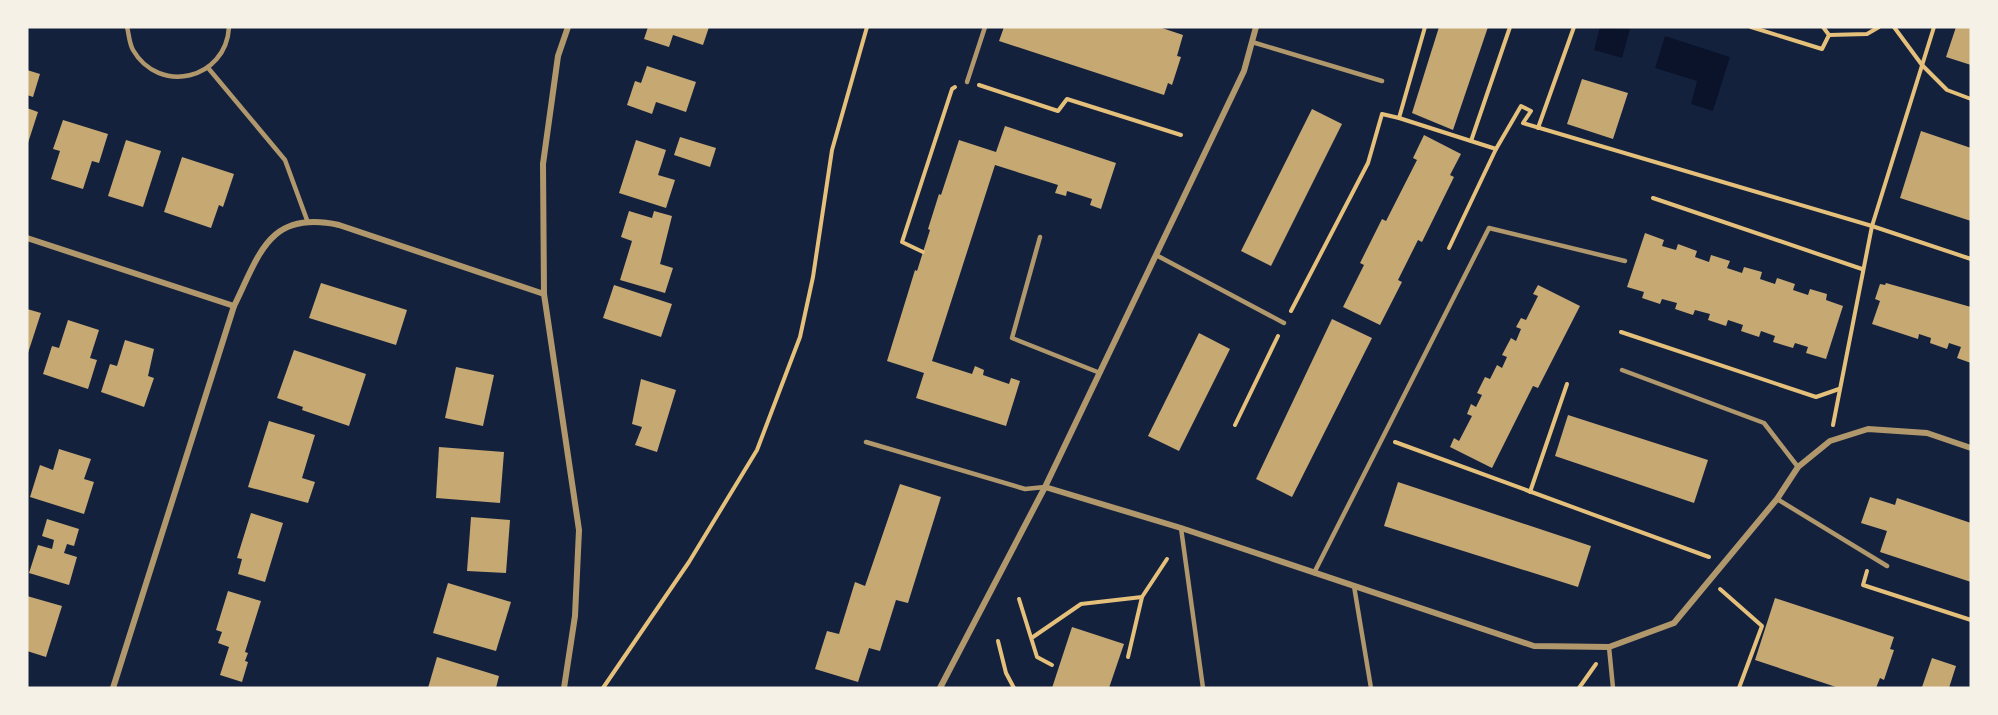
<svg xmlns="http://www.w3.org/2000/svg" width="1998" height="715" viewBox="0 0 1998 715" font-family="Inter,sans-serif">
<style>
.water{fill:#0b132b}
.building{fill:#c6a872}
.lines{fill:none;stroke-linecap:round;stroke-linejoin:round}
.path{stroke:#e5c07b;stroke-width:4}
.service{stroke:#b1986c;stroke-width:4.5}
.minor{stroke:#b1986c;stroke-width:6}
</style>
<rect width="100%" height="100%" fill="#14213d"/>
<g class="water">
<path d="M1600 27 1630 29 1622 58 1594 50Z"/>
<path d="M1665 36 1730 57 1713 111 1691 104 1697 81 1655 68Z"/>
</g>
<g class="building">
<path d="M648 27H709L703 45 673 35 669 47 644 39Z"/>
<path d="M1004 27H1159L1183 35 1177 56 1181 57 1172 85 1168 83 1164 95 999 41Z"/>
<path d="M1439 27H1488L1453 130 1412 113Z"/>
<path d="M1956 27H1971V65L1946 57Z"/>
<path d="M647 66 696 82 686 112 656 102 652 114 627 105 635 81 641 83Z"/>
<path d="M27 70 40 74 33 97 27 95Z"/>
<path d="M1582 79 1628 93 1613 139 1567 124Z"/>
<path d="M27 108 38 112 27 146Z"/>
<path d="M1312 109 1342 124 1271 266 1241 251Z"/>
<path d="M63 120 108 134 99 163 92 161 83 189 51 179 60 151 53 149Z"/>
<path d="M1005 126 1116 163 1101 209 1090 205 1092 199 1067 191 1066 196 1055 193 1058 185 995 165 932 361 972 374 975 366 984 370 983 375 1009 384 1011 378 1020 381 1006 426 916 398 924 373 887 361 915 270 917 271 930 230 928 229 939 194 941 195 959 140 996 152Z"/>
<path d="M1921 131 1971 148V221L1900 198Z"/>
<path d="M1424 135 1461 154 1450 175 1454 177 1422 242 1418 240 1398 280 1402 282 1380 325 1343 307 1364 265 1360 263 1382 219 1386 221 1417 160 1413 158Z"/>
<path d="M680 137 716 148 710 167 674 155Z"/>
<path d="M126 140 161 151 143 207 108 196Z"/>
<path d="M636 140 666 150 658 175 675 180 666 208 619 193Z"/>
<path d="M182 157 234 174 223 207 219 205 211 228 164 212Z"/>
<path d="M629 211 652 218 654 211 672 216 660 264 673 268 665 293 620 280 632 241 621 237Z"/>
<path d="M1645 233 1664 240 1662 246 1676 250 1678 244 1697 251 1695 257 1709 262 1711 255 1730 261 1727 268 1742 273 1744 267 1762 272 1760 279 1775 284 1777 278 1795 284 1793 290 1808 295 1810 289 1827 294 1826 300 1843 306 1826 359 1806 353 1808 347 1795 343 1793 348 1773 342 1775 336 1761 331 1759 337 1741 331 1743 325 1728 320 1726 326 1708 320 1710 314 1695 310 1693 315 1675 309 1677 303 1662 299 1660 304 1642 298 1644 292 1627 287Z"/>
<path d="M321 283 407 310 396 345 309 318Z"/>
<path d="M1886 283 1971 307V363L1957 358 1961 347 1949 343 1947 349 1930 343 1931 338 1919 334 1918 339 1872 324 1880 301 1875 299 1880 284 1885 285Z"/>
<path d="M614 285 672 304 661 337 603 318Z"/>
<path d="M1538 285 1580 306 1538 388 1533 386 1492 468 1450 447 1454 438 1459 441 1472 416 1467 414 1471 404 1476 407 1482 395 1477 393 1485 377 1490 379 1497 365 1502 368 1507 357 1502 355 1511 338 1516 341 1521 329 1516 327 1521 318 1526 320 1538 296 1533 294Z"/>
<path d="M27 309 41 313 27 356Z"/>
<path d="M1332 319 1372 338 1292 497 1256 479Z"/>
<path d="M68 320 99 330 90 358 97 360 88 389 43 374 52 346 59 348Z"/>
<path d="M1199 333 1230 349 1179 451 1148 436Z"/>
<path d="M125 340 154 349 148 376 154 378 144 407 101 392 110 364 117 366Z"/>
<path d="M294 350 366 374 349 426 302 410 303 407 277 398Z"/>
<path d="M456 367 494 375 483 426 445 418Z"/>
<path d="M641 379 676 390 657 452 635 445 642 427 632 424Z"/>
<path d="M1568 415 1708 460 1694 503 1555 456Z"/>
<path d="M269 421 315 435 302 478 315 482 308 503 248 487Z"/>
<path d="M439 447 504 452 500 503 436 498Z"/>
<path d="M59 449 91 459 84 479 94 482 84 514 30 497 40 465 53 470Z"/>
<path d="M1398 482 1591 546 1578 587 1384 526Z"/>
<path d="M900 484 941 497 908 603 896 600 880 651 869 648 858 682 815 669 827 631 839 634 855 582 865 586Z"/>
<path d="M1870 497 1895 505 1897 498 1971 523V582L1880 552 1887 531 1861 523Z"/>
<path d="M251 513 283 523 265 582 238 574 242 559 237 558Z"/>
<path d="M471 517 510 520 506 573 467 571Z"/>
<path d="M47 519 79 529 74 546 67 544 64 553 77 557 69 585 29 573 38 545 52 549 54 540 42 536Z"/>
<path d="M448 583 511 602 496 651 433 633Z"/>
<path d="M228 591 261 601 245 652 248 653 245 661 248 662 242 682 220 675 229 647 218 643 222 632 216 630Z"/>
<path d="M27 596 62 606 46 657 27 651Z"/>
<path d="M1775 598 1894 637 1890 649 1894 650 1884 680 1880 678 1876 688H1839L1755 660Z"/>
<path d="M1072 627 1124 644 1109 688H1052Z"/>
<path d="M437 657 499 676 496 688H428Z"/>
<path d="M1932 658 1956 666 1949 688 1922 687Z"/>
</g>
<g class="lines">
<g class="path">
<path d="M1751 27 1822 49 1829 35 1823 27"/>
<path d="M1894 27 1922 65 1947 90 1971 99"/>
<path d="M1829 35 1867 34 1879 27"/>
<path d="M979 85 1058 111 1067 99 1181 135"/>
<path d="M1399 118 1496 149 1521 106 1531 111 1523 123 1872 226 1971 259"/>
<path d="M1538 128 1574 27"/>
<path d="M1471 141 1510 27"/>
<path d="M1653 198 1862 269"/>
<path d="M1449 248 1496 149"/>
<path d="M923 252 902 242 952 89 955 87"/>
<path d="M1291 311 1368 163 1382 114 1399 118 1425 27"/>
<path d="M1621 332 1816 397 1839 389"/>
<path d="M1235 425 1278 336"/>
<path d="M1833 425 1872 226 1934 27"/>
<path d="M1395 442 1709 557"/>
<path d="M1530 492 1567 384"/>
<path d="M1867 571 1863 585 1971 620"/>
<path d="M1720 589 1762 626 1739 688"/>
<path d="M1019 599 1037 657 1052 665"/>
<path d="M1033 637 1081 604 1142 597 1167 559"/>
<path d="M998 641 1006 673 1014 688"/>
<path d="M1128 657 1142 597"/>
<path d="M603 688 689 562 757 450 800 337 813 277 832 150 867 27"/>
<path d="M1579 688 1596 664"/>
</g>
<g class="service">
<path d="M127 27C129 34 129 43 133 50 159 95 226 80 229 27"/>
<path d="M1252 42 1382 81"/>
<path d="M209 69 285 160 307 220"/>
<path d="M967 82 985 27"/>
<path d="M1040 237 1012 338 1100 373"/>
<path d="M1156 255 1284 323"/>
<path d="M1622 370 1764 423 1798 467"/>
<path d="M866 442 1025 489 1045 487"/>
<path d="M1777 499 1887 566"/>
<path d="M1181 528 1203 688"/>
<path d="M1314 573 1489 228 1625 261"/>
<path d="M1354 586 1371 688"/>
<path d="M1609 647 1613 688"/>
</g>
<g class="minor">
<path d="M27 238 234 306"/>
<path d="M1045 487 1181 528 1534 646 1609 647 1674 623 1777 499 1798 467 1830 441 1868 429 1927 433 1971 448"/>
<path d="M113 688 234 306C260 253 269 210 339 225L544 294"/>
<path d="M564 688 575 616 579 530 544 294 543 164 558 56 568 27"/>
<path d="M940 688 1045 487 1244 71 1256 27"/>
</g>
</g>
<rect width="1998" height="715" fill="none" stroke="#f6f1e7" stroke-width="57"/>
</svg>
